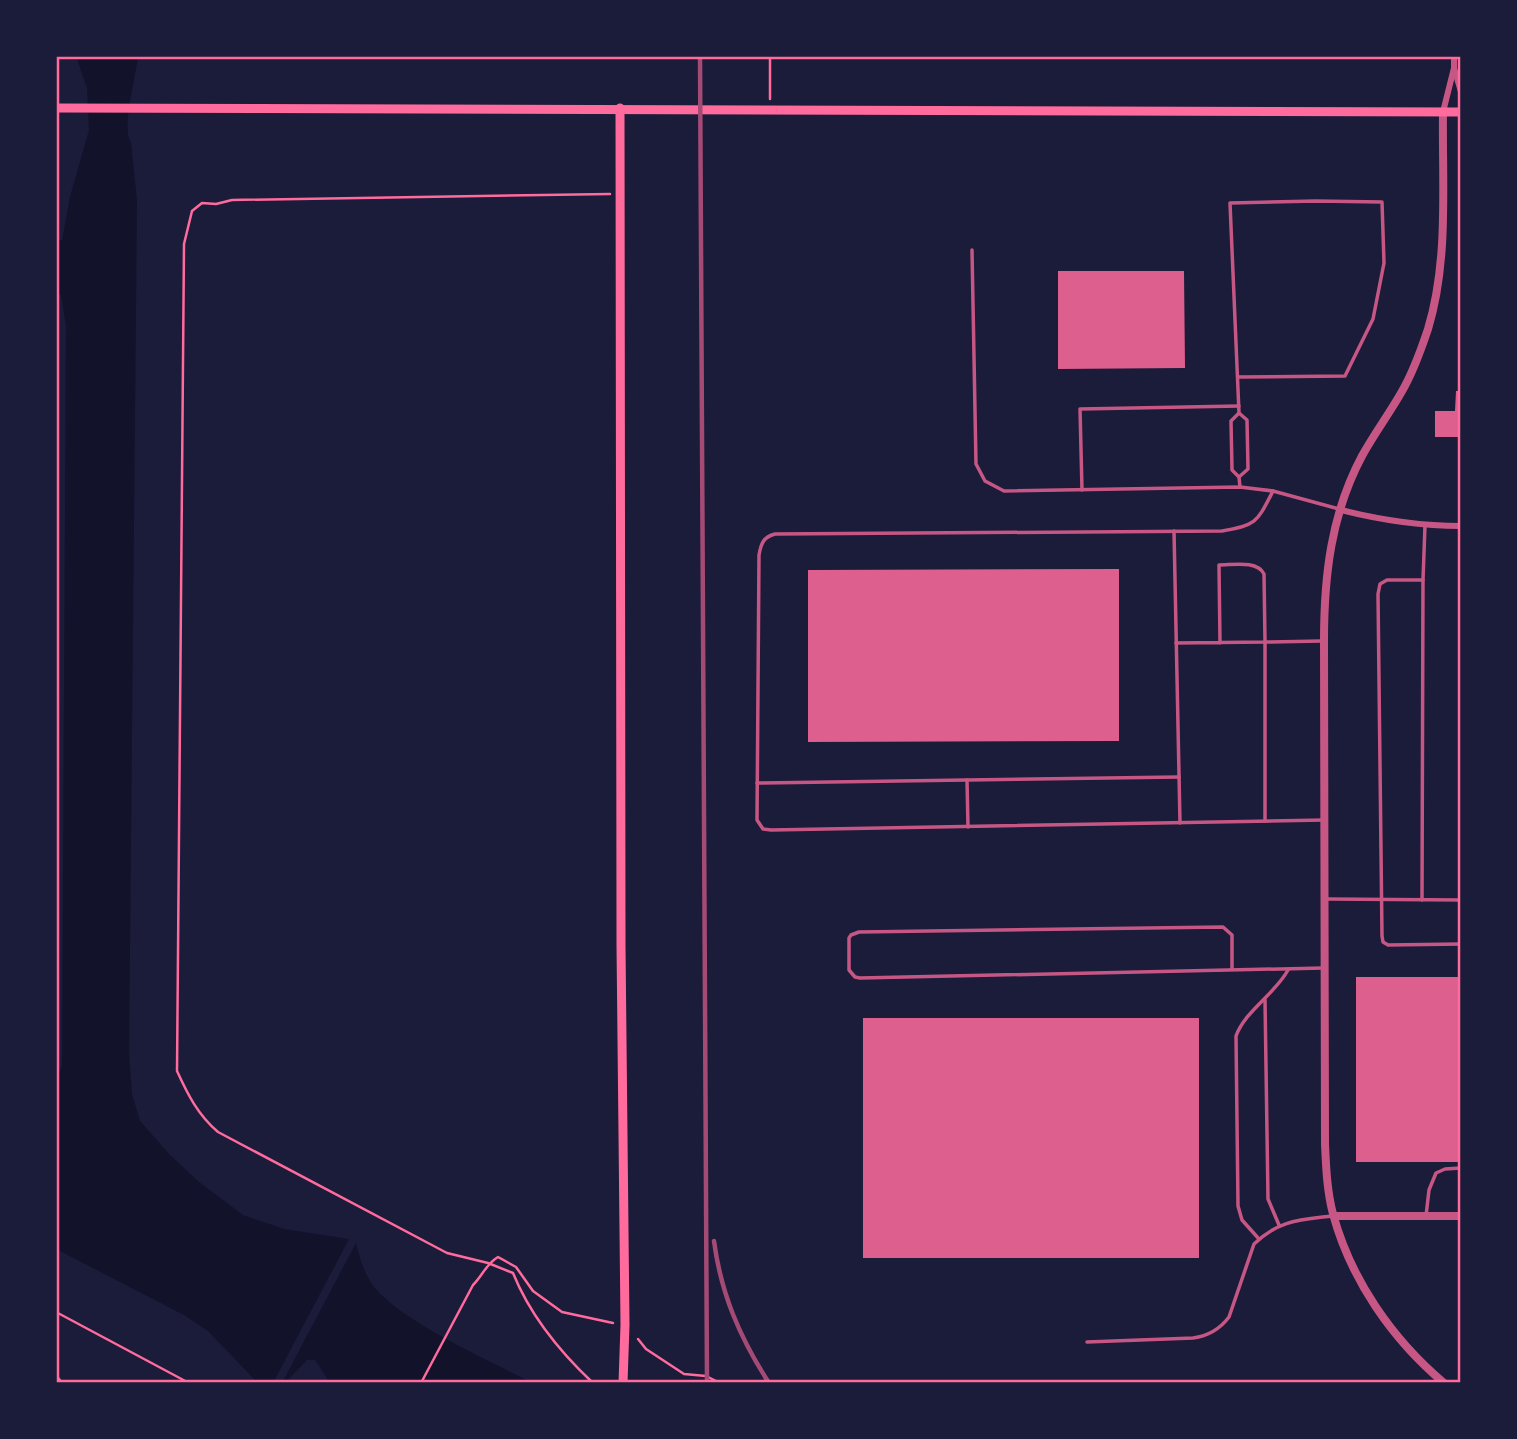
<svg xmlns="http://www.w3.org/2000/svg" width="1517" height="1439" viewBox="0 0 1517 1439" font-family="'Exo 2',sans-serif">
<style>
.water{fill:#12122b}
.building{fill:#dd5f8e}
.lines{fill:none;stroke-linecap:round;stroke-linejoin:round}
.path{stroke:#ff6b9d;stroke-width:2.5}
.service{stroke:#c65784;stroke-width:3.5}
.minor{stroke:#c65784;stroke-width:6}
.tertiary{stroke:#c65784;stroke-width:8}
.secondary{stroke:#ff6b9d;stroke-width:9}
.rail{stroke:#a44b75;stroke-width:4.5}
.neatline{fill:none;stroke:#ff6b9d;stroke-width:2.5}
</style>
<rect width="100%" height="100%" fill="#1b1b3a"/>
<g class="water">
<path d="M76 56H138C136 76 121 129 131 142L137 201 129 1053 132 1094 140 1121 170 1155 199 1182 243 1215 284 1229 349 1239 273 1383H258L208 1331 184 1315 56 1249V1082L62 1065 66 326 61 295 56 291V238L62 241 70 197 89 130 87 88Z"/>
<path d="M356 1243C360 1258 364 1275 375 1288 407 1325 487 1359 532 1383H330L315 1360H307L285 1383H282Z"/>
</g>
<g class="building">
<path d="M1058 271H1184L1185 368 1058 369Z"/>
<path d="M1456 391H1461V437H1435V411H1455Z"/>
<path d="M1119 569V741L808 742V570Z"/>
<rect x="1356" y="977" width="105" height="185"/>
<rect x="863" y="1018" width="336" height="240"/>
</g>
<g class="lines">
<g class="path">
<path d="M770 56V99"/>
<path d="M56 1312 189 1383"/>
<path d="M638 1339 646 1349 684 1374 706 1376 720 1383"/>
<path d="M56 1375 62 1383"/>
<path d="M421 1383 473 1285C483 1275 486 1264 498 1257L516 1267 533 1291 562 1312 613 1323"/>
<path d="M593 1383C560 1352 530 1315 513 1273L488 1263 447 1253 218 1132C198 1115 188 1095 177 1071L184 244 192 211 202 203 216 204 232 200 610 194"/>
</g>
<g class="service">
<path d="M972 250 976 464 985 481 1004 491 1240 487 1273 491 1339 509"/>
<path d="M1238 377 1345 376 1373 319 1384 263 1382 202 1316 201 1230 203 1239 413 1247 420 1248 469 1239 477"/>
<path d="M1239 413 1231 421 1232 470 1239 477 1240 487"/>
<path d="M1082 490 1080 409 1239 406"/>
<path d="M1273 491C1257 522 1257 525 1222 531L775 534C763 537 761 544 759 555L757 820 763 829 771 830 1324 820"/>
<path d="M1425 525 1423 580H1387L1380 584 1378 594 1382 936 1383 942 1388 945 1461 944"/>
<path d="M1174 531 1180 823"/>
<path d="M1176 643 1265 642 1264 574C1257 560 1233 565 1219 565L1220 643"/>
<path d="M967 780 968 827"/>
<path d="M757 783 1179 777"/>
<path d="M1265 821V642L1322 641"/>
<path d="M1327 899 1461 900"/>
<path d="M1422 900 1423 580"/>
<path d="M1232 970V935L1223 927 859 932 851 935 849 938V970L855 977 860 978 1323 968"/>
<path d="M1265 1000 1268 1199 1279 1225"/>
<path d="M1426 1216 1429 1190 1436 1173 1445 1169 1461 1168"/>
<path d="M1259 1239 1242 1220 1238 1206 1236 1036C1245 1011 1275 994 1288 970"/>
<path d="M1087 1342 1193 1338C1208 1336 1220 1329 1229 1317L1254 1244C1279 1220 1299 1220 1332 1216"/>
</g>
<g class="minor">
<path d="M1454 56V68L1461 92"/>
<path d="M1443 112 1454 68"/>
<path d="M1341 510C1381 520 1419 526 1461 526"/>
</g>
<g class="tertiary">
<path d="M1443 112C1442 183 1449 260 1428 329 1421 350 1413 373 1401 393 1389 414 1374 434 1362 456 1331 514 1324 576 1324 641L1325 1144C1326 1167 1327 1191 1333 1214 1351 1280 1392 1339 1444 1383"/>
<path d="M1334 1216H1461"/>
</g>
<g class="secondary">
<path d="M56 108 1461 112"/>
<path d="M620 108 621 945 625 1325 623 1383"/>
</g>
<g class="rail">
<path d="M700 56 707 1383"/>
<path d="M714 1241C721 1294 740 1338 769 1383"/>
</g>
</g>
<rect width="1517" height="1439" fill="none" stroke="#1b1b3a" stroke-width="116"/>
<rect x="58" y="58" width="1401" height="1323" class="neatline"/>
</svg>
